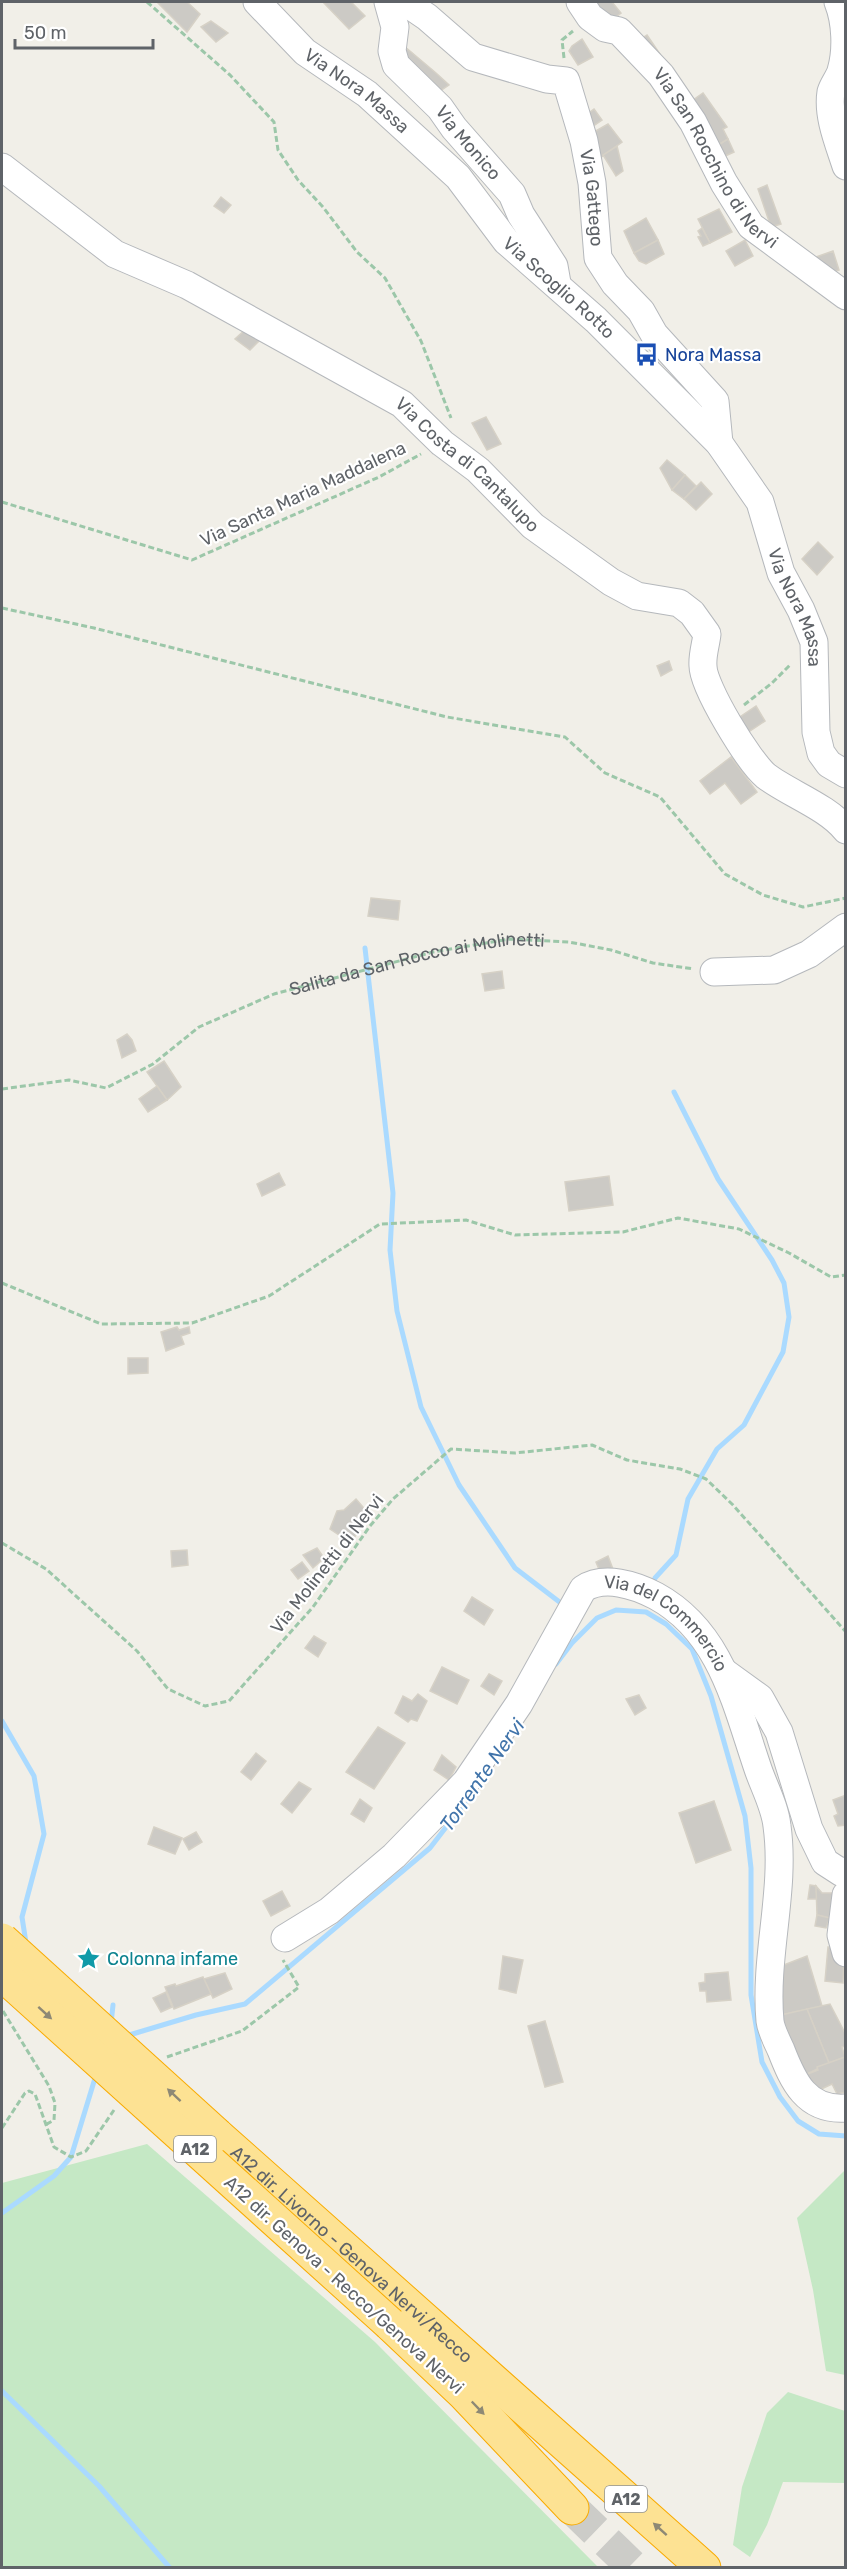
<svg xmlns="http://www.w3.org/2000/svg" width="847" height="2569" viewBox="0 0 847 2569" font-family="Rubik,sans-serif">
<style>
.green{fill:#c5e8c5}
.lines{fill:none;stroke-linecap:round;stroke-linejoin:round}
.stream{stroke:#aadaff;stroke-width:5}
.building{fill:#cccac5;stroke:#d6d1c6;stroke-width:1.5}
.highway-tunnel{stroke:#ccccc8;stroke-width:33;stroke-dasharray:33 16;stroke-linecap:butt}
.minor-casing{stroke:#b5b8bc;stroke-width:29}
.highway-casing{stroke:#f9ab00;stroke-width:35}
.path{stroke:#9cc7a9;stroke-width:3;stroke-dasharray:6 3;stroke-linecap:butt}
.minor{stroke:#fff;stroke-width:27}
.highway{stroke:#fde293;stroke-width:33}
.highway-bridge-casing{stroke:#f9ab00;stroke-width:35;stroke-linecap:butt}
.highway-bridge{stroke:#fde293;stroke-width:33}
.oneway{fill:#8e8975}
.labels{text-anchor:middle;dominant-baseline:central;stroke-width:4.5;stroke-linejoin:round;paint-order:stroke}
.shield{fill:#fff;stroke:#8f9295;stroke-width:1.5}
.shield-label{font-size:16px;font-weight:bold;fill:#5f6368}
.street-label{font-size:18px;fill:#5f6368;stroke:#fff}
.transit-label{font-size:18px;fill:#164399;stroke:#fff;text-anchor:start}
.culture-label{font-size:18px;fill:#0d838f;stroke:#fff;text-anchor:start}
.water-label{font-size:20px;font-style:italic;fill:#4174aa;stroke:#fff}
</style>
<rect width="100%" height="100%" fill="#f1efe8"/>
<g class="green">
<path d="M147 2144 375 2342 598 2567H2V2183Z"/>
<path d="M845 2170V2375L826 2371 813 2290 797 2218Z"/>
<path d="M788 2392 845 2411V2483L783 2482 767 2525 750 2557 733 2545 742 2487 767 2413Z"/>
</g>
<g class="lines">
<g class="stream">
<path d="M365 948 393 1193 390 1250 397 1311 421 1407 459 1485 515 1568 566 1607"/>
<path d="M652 1587 655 1578 676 1555 688 1499 717 1449 744 1425 783 1352 789 1317 784 1283 772 1260 718 1179 674 1092"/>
<path d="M556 1664 572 1643 597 1618 616 1610 646 1612 666 1624 692 1649 711 1696 745 1816 751 1868V1995L762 2062 780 2097 798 2121 819 2134 846 2136"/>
<path d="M2 1721 34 1776 44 1834 22 1917 26 1943"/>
<path d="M111 2024 113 2005"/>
<path d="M126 2036 196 2015 245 2004 430 1848 467 1800"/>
<path d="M2 2213 54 2176 71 2157 96 2075"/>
<path d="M2 2391 99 2486 170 2568"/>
</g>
</g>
<g class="building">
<path d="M157 2H187L200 14 187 32Z"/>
<path d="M323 2H351L365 16 349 29Z"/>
<path d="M582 2H612L621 13 605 25Z"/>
<path d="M211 21 228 33 216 42 201 27Z"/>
<path d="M647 35 660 54 650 61 635 43Z"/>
<path d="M582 39 593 57 578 65 569 51 572 46Z"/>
<path d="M404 46 436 73 449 85 440 91 396 55Z"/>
<path d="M703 93 727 127 723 129 728 139 715 147 686 105Z"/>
<path d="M594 109 602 120 589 129 582 118Z"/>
<path d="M608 124 622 142 600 158 592 133Z"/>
<path d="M728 139 734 152 725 156 715 147Z"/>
<path d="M617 146 623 171 616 176 603 155Z"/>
<path d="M767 185 781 224 771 227 758 189Z"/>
<path d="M221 197 231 205 224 213 214 206Z"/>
<path d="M719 209 732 232 710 243 698 219Z"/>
<path d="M646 218 658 240 634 253 624 231Z"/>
<path d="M702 228 710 243 703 246 698 237 701 236 698 231Z"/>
<path d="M658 240 664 254 646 264 639 261 634 253Z"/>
<path d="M745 240 753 256 735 266 726 251Z"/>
<path d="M833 251 839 270 822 276 816 257Z"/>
<path d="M247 328 260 340 250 350 235 339Z"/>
<path d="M486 417 501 444 487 450 472 423Z"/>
<path d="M667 460 685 475 672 490 660 468Z"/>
<path d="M685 475 696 486 684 499 672 490Z"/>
<path d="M701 482 712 494 696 510 684 499Z"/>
<path d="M818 542 833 557 817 575 802 559Z"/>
<path d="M669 661 672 670 661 676 657 666Z"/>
<path d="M756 706 765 721 741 737 731 723Z"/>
<path d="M731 757 757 792 741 804 725 783 710 794 700 781Z"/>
<path d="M371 898 400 901 398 920 368 916Z"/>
<path d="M502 971 504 988 485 991 482 974Z"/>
<path d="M127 1034 132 1040 136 1051 122 1058 117 1040Z"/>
<path d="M164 1061 181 1087 167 1100 147 1072Z"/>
<path d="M157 1086 167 1100 148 1112 139 1099Z"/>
<path d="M279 1173 285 1185 262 1196 257 1184Z"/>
<path d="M609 1176 613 1205 569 1211 565 1182Z"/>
<path d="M177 1327 179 1330 189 1327 190 1333 181 1336 184 1344 166 1351 161 1332Z"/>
<path d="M128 1358H148V1373L128 1374Z"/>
<path d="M356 1499 369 1514 351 1543 330 1529 337 1511 344 1510Z"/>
<path d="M317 1548 324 1558 313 1568 303 1555Z"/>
<path d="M187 1550 188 1565 172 1567 171 1551Z"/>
<path d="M608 1556 613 1569 601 1574 596 1562Z"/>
<path d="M302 1562 309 1571 298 1579 291 1570Z"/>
<path d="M472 1597 493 1610 484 1625 464 1611Z"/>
<path d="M314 1636 326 1643 318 1657 305 1648Z"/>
<path d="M442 1667 469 1680 457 1704 430 1691Z"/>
<path d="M489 1674 502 1681 494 1695 481 1686Z"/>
<path d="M418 1694 427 1701 417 1721 411 1719 408 1722 395 1713 403 1696 412 1701Z"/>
<path d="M639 1695 646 1708 635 1715 626 1699Z"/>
<path d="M378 1727 405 1743 374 1789 346 1772Z"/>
<path d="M256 1753 266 1761 251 1780 241 1772Z"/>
<path d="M442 1755 456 1767 449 1780 434 1770Z"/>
<path d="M299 1782 311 1789 292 1813 281 1804Z"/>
<path d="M846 1795V1825L838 1826 834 1816 838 1814 833 1800Z"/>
<path d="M360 1799 372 1808 364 1822 351 1814Z"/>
<path d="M714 1801 731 1850 696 1863 679 1813Z"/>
<path d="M154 1827 182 1838 175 1854 148 1844Z"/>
<path d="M196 1832 202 1842 189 1850 183 1839Z"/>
<path d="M810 1885 816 1886 817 1899H808Z"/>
<path d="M816 1886 822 1893H835L830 1918 817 1915Z"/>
<path d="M282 1891 290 1906 271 1916 263 1901Z"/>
<path d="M817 1915 830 1918 826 1928 815 1926Z"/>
<path d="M828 1947 841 1948 844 1955 843 1983 825 1981Z"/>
<path d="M503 1956 523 1960 516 1993 499 1989Z"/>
<path d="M807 1956 822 2006 781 2015 776 1968Z"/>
<path d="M728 1972 731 2000 707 2002 706 1991H700L699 1983 705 1982V1974Z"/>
<path d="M225 1973 232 1989 213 1998 204 1979Z"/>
<path d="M203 1977 211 1994 174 2009 165 1987 175 1984 176 1986Z"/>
<path d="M166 1992 172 2007 161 2012 153 1998Z"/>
<path d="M830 2004 846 2035V2046L842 2047 845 2057 829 2063 807 2009Z"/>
<path d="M807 2009 829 2063 805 2075 781 2015Z"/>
<path d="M545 2021 563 2082 545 2087 528 2026Z"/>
<path d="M845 2057 846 2092 837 2094 832 2084 815 2092 805 2075 818 2070 817 2067Z"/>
</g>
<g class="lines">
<path class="highway-tunnel" d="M572 2508 634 2568"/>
<defs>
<g id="minor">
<path id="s2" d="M257 2 305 52 367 94 458 177 506 241 596 320 719 443 760 502 781 573 801 610 814 642 816 732 821 753 829 764 846 774"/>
<path id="s3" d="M388 2 395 27 392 51 396 65 440 108 454 128 512 194 521 215 554 266 557 283"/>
<path id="s4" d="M405 2 427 17 473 57 547 79 566 81 584 141 592 183 598 258 615 284 641 311 654 334 715 401 719 443"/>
<path id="s5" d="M580 2 590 17 605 28 619 31 661 75 693 122 724 183 751 226 846 296"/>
<path d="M838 2C846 22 847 50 841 71 839 78 833 85 831 92 827 116 839 144 846 166"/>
<path id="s6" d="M2 167 115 254 187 285 402 404 442 443 478 470 533 526 611 582 637 596 679 603 692 613 707 634C706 644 702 655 703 666 703 687 749 762 766 776 788 793 828 807 846 830"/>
<path d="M714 972 774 970 809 954 846 927"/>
<path d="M724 1672 760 1698 779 1732 809 1829 825 1862 842 1873 846 1871"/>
<path d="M846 1895 841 1935 846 1953"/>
<path id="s7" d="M285 1938 329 1911 394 1856 466 1782 519 1704 583 1589C604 1575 635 1585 656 1596 720 1631 735 1701 757 1766 763 1785 775 1806 777 1826 786 1890 764 1956 770 2021 771 2030 777 2041 781 2050 793 2081 806 2111 846 2108"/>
</g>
<g id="highway">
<path id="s8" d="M217 2135 704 2568"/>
<path d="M390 2324 463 2393 572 2508"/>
</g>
</defs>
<use href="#minor" class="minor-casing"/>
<use href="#highway" class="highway-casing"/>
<g class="path">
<path d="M147 2 230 75 274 122 278 150 298 180 323 207 357 252 385 278 421 341 451 418"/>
<path d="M564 58 562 40 573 31"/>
<path d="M2 502 192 560 379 477 421 454"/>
<path d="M2 608 94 628 447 717 565 737 605 773 660 797 725 874 763 895 803 907 846 898"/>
<path d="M744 705 772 683 791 664"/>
<path id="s1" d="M2 1089 69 1080 106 1088 153 1064 199 1027 274 994 433 952 510 939 569 942 611 950 653 963 694 969"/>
<path d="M2 1283 101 1324 192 1323 269 1296 380 1224 466 1220 515 1235 623 1232 678 1218 739 1229 789 1253 831 1277 846 1275"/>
<path d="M2 1543 46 1569 137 1651 168 1689 205 1706 229 1701 313 1607 370 1526 393 1499 451 1449 515 1453 592 1445 627 1460 680 1469 706 1479 733 1505 846 1632"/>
<path d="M3 2011 49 2086 55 2103 54 2120 45 2125"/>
<path d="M167 2057 242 2031 299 1987 283 1960"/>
<path d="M2 2128 25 2093 29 2091 35 2094 54 2147 71 2157 86 2151 114 2110"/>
</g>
<use href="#minor" class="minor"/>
<use href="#highway" class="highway"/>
<defs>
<g id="highway-bridge">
<path d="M2 1940 217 2135"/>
<path d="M2 1974 390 2324"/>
</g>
</defs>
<use href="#highway-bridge" class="highway-bridge-casing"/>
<use href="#highway-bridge" class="highway-bridge"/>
</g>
<defs><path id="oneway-solid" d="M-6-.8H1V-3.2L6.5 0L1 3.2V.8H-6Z" transform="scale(1.5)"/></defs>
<g class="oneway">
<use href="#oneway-solid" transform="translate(45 2013) rotate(42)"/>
<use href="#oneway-solid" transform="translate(174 2095) rotate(-137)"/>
<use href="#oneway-solid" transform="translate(478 2408) rotate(46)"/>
<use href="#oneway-solid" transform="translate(660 2529) rotate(-138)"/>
</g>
<defs>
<symbol id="bus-bare" viewBox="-9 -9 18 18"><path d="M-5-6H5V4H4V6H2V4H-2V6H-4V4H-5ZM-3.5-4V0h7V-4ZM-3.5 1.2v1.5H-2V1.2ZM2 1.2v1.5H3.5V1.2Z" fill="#1a4fb4" stroke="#fff" stroke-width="2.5" paint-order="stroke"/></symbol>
<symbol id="sight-bare" viewBox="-9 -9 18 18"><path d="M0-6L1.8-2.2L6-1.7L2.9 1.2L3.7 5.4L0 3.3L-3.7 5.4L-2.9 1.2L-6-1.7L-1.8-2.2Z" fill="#0f9aa8" stroke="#fff" stroke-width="2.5" paint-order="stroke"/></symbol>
</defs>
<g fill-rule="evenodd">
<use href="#bus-bare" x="630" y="338" width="33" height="33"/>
<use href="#sight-bare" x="72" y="1942" width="33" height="33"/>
</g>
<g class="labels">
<g class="shield">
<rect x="174" y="2136" width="42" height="26" rx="4.5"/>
<rect x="605" y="2486" width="42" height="26" rx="4.5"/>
</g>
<g class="shield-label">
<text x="195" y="2149">A12</text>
<text x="626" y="2499">A12</text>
</g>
<g class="street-label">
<text stroke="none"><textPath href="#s2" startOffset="134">Via Nora Massa</textPath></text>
<text stroke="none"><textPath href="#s3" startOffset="171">Via Monico</textPath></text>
<text stroke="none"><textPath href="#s5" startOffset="212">Via San Rocchino di Nervi</textPath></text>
<text stroke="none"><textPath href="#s4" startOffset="304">Via Gattego</textPath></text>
<text stroke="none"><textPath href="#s2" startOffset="418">Via Scoglio Rotto</textPath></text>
<text stroke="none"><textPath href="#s6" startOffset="556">Via Costa di Cantalupo</textPath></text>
<text transform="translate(303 494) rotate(-25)">Via Santa Maria Maddalena</text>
<text stroke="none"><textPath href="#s2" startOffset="825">Via Nora Massa</textPath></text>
<text stroke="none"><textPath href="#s1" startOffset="446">Salita da San Rocco ai Molinetti</textPath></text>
<text transform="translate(327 1564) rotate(-52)">Via Molinetti di Nervi</text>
<text stroke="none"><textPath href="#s7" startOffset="566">Via del Commercio</textPath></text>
<text stroke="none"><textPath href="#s8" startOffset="180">A12 dir. Livorno - Genova Nervi/Recco</textPath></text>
<text transform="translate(344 2285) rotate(42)">A12 dir. Genova - Recco/Genova Nervi</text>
</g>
<g class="transit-label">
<text x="665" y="355">Nora Massa</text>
</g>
<g class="culture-label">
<text x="107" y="1959">Colonna infame</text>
</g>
<g class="water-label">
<text transform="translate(482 1775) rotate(-55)">Torrente Nervi</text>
</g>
</g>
<rect width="847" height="2569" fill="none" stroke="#5f6368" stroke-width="6"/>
<path d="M15 39v9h138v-9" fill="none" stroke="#5f6368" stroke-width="3"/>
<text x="24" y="39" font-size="18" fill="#5f6368" stroke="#ffffff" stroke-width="4.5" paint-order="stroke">50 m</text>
</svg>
